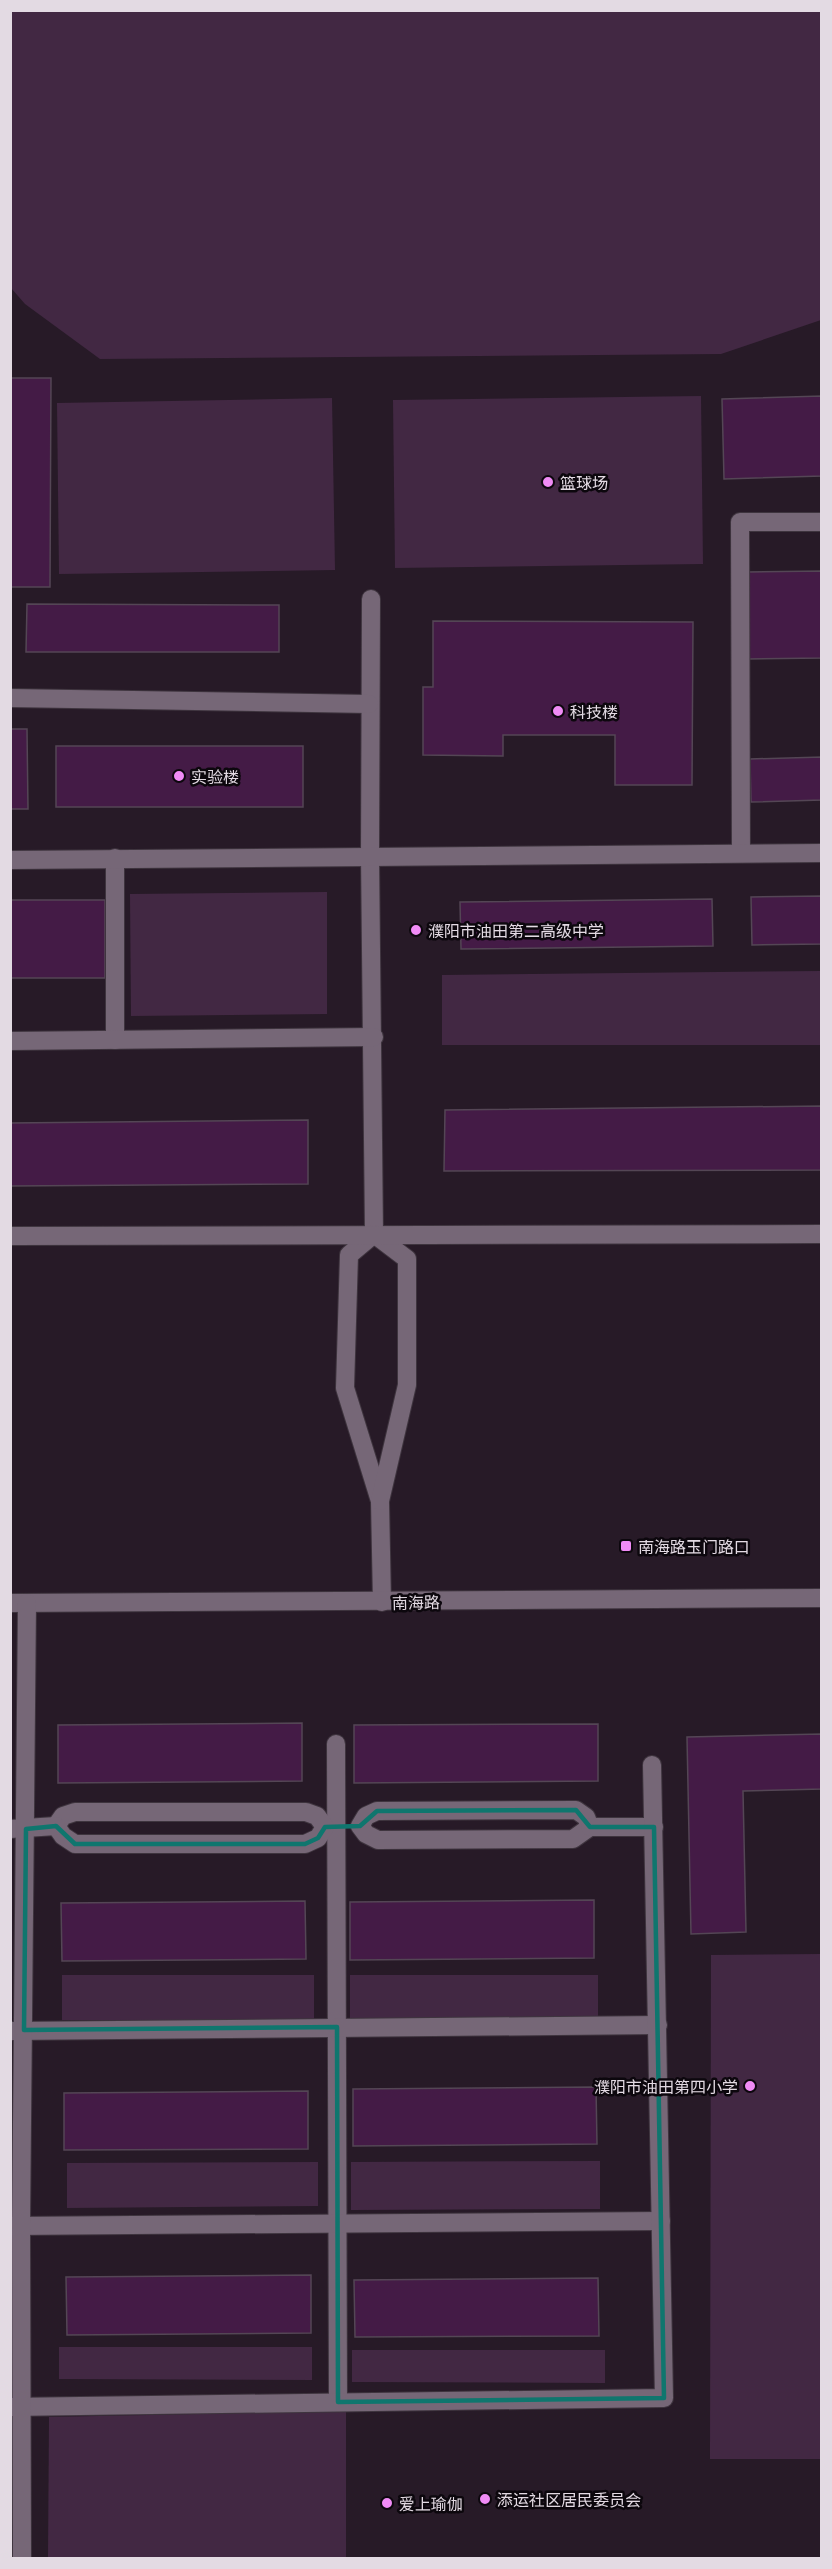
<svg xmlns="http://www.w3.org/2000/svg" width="832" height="2569" viewBox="0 0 832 2569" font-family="Commissioner,'Noto Sans SC',sans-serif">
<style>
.green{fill:#422843}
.building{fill:#441b46;stroke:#544655;stroke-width:1.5}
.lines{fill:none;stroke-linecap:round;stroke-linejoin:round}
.minor-casing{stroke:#3e343e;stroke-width:20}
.minor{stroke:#766777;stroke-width:18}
.marked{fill:none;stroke:#0f766e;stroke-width:4.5;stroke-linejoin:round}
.poi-dot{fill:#f08bf5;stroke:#0c070d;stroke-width:2}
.labels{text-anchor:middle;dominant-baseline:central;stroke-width:5;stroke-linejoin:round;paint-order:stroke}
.poi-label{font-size:16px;fill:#e3dae3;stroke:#0c070d;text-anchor:start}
.street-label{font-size:16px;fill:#e3dae3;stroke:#0c070d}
</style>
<rect width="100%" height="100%" fill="#271a27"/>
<g class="green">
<path d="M10 11H821V320L721 354 100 359 25 304 11 288Z"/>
<path d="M701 396 703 564 395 568 393 400Z"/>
<path d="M332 398 335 570 59 574 57 403Z"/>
<path d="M327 892V1014L131 1016 130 894Z"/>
<path d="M821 971V1045H442V975Z"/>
<path d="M821 1954V2459H710L711 1955Z"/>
<rect x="62" y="1975" width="252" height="45"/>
<path d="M350 1975H598V2020L350 2019Z"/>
<path d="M600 2161V2209L351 2210V2162Z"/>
<path d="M318 2162V2206L67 2208V2163Z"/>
<path d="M59 2347H312V2380L59 2379Z"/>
<path d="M352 2350H605V2383L352 2382Z"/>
<path d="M346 2411V2558H48L49 2417Z"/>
</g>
<g class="building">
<path d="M10 378H51L50 587H10Z"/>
<path d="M822 396V476L724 479 722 399Z"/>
<path d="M822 571V658L748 659 747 572Z"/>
<path d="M27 604 279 605V652H26Z"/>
<path d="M433 621 693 622 692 785H615V735H503V756L423 755V687H433Z"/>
<path d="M10 729H27L28 809H10Z"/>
<rect x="56" y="746" width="247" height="61"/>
<path d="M822 757V800L751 802 750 759Z"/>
<path d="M822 896V944L752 945 751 897Z"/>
<path d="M712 899 713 946 461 949 460 902Z"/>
<rect x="10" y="900" width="95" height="78"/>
<path d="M822 1106V1170L444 1171 445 1110Z"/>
<path d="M308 1120V1184L10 1186V1123Z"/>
<path d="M302 1723V1781L58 1783V1725Z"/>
<path d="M598 1724V1781L354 1783V1725Z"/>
<path d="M822 1734V1789L743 1791 746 1932 691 1934 687 1737Z"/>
<path d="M594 1900V1958L350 1960V1902Z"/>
<path d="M305 1901 306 1959 62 1961 61 1903Z"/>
<path d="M596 2087 597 2144 353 2146V2089Z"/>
<path d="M308 2091V2149L64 2150V2093Z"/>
<path d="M311 2275V2333L67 2335 66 2277Z"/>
<path d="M598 2278 599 2336 355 2337 354 2280Z"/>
</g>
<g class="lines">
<defs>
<g id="minor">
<path d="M371 599 370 855 374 1234 349 1255 345 1388 380 1501 382 1602"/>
<path d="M10 698 369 704"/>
<path d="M741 853 740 522H822"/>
<path d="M115 858V1040"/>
<path d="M10 860 822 853"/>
<path d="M10 1041 374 1037"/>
<path d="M374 1234 407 1259V1385L380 1501"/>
<path d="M10 1236 822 1234"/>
<path d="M10 1603 822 1598"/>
<path d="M336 1744 338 2402"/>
<path d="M576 1810 586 1817 590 1827 573 1839 378 1840 366 1834 360 1826 366 1816 377 1811Z"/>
<path d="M75 1812H306L317 1816 325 1827 318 1838 305 1844H75L63 1836 56 1826 63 1816Z"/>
<path d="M590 1827H654"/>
<path d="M10 1829 56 1826"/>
<path d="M10 2031 658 2025"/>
<path d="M10 2226 661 2221"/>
<path d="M10 2407 664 2398 652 1765"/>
<path d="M22 2558 21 2226 27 1603"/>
</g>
</defs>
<use href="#minor" class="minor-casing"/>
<use href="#minor" class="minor"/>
</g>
<path class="marked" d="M576 1810 590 1827H654L664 2398 338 2402 337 2027 24 2030 26 1829 56 1826 75 1844H305L318 1838 325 1827 360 1826 377 1811Z"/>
<g class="poi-dot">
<circle cx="548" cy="482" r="6"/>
<circle cx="558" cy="711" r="6"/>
<circle cx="179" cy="776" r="6"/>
<circle cx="416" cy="930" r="6"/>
<rect x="620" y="1540" width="12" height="12" rx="3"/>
<circle cx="750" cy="2086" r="6"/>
<circle cx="485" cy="2499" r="6"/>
<circle cx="387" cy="2503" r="6"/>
</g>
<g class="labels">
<g class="poi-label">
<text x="560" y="482">篮球场</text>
<text x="570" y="711">科技楼</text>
<text x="191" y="776">实验楼</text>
<text x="428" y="930">濮阳市油田第二高级中学</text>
<text x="638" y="1546">南海路玉门路口</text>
<text x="738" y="2086" text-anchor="end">濮阳市油田第四小学</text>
<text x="497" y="2499">添运社区居民委员会</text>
<text x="399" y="2503">爱上瑜伽</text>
</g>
<g class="street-label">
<text transform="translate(416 1602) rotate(-1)">南海路</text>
</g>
</g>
<rect width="832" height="2569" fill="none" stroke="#e3dae3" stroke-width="24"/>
</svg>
